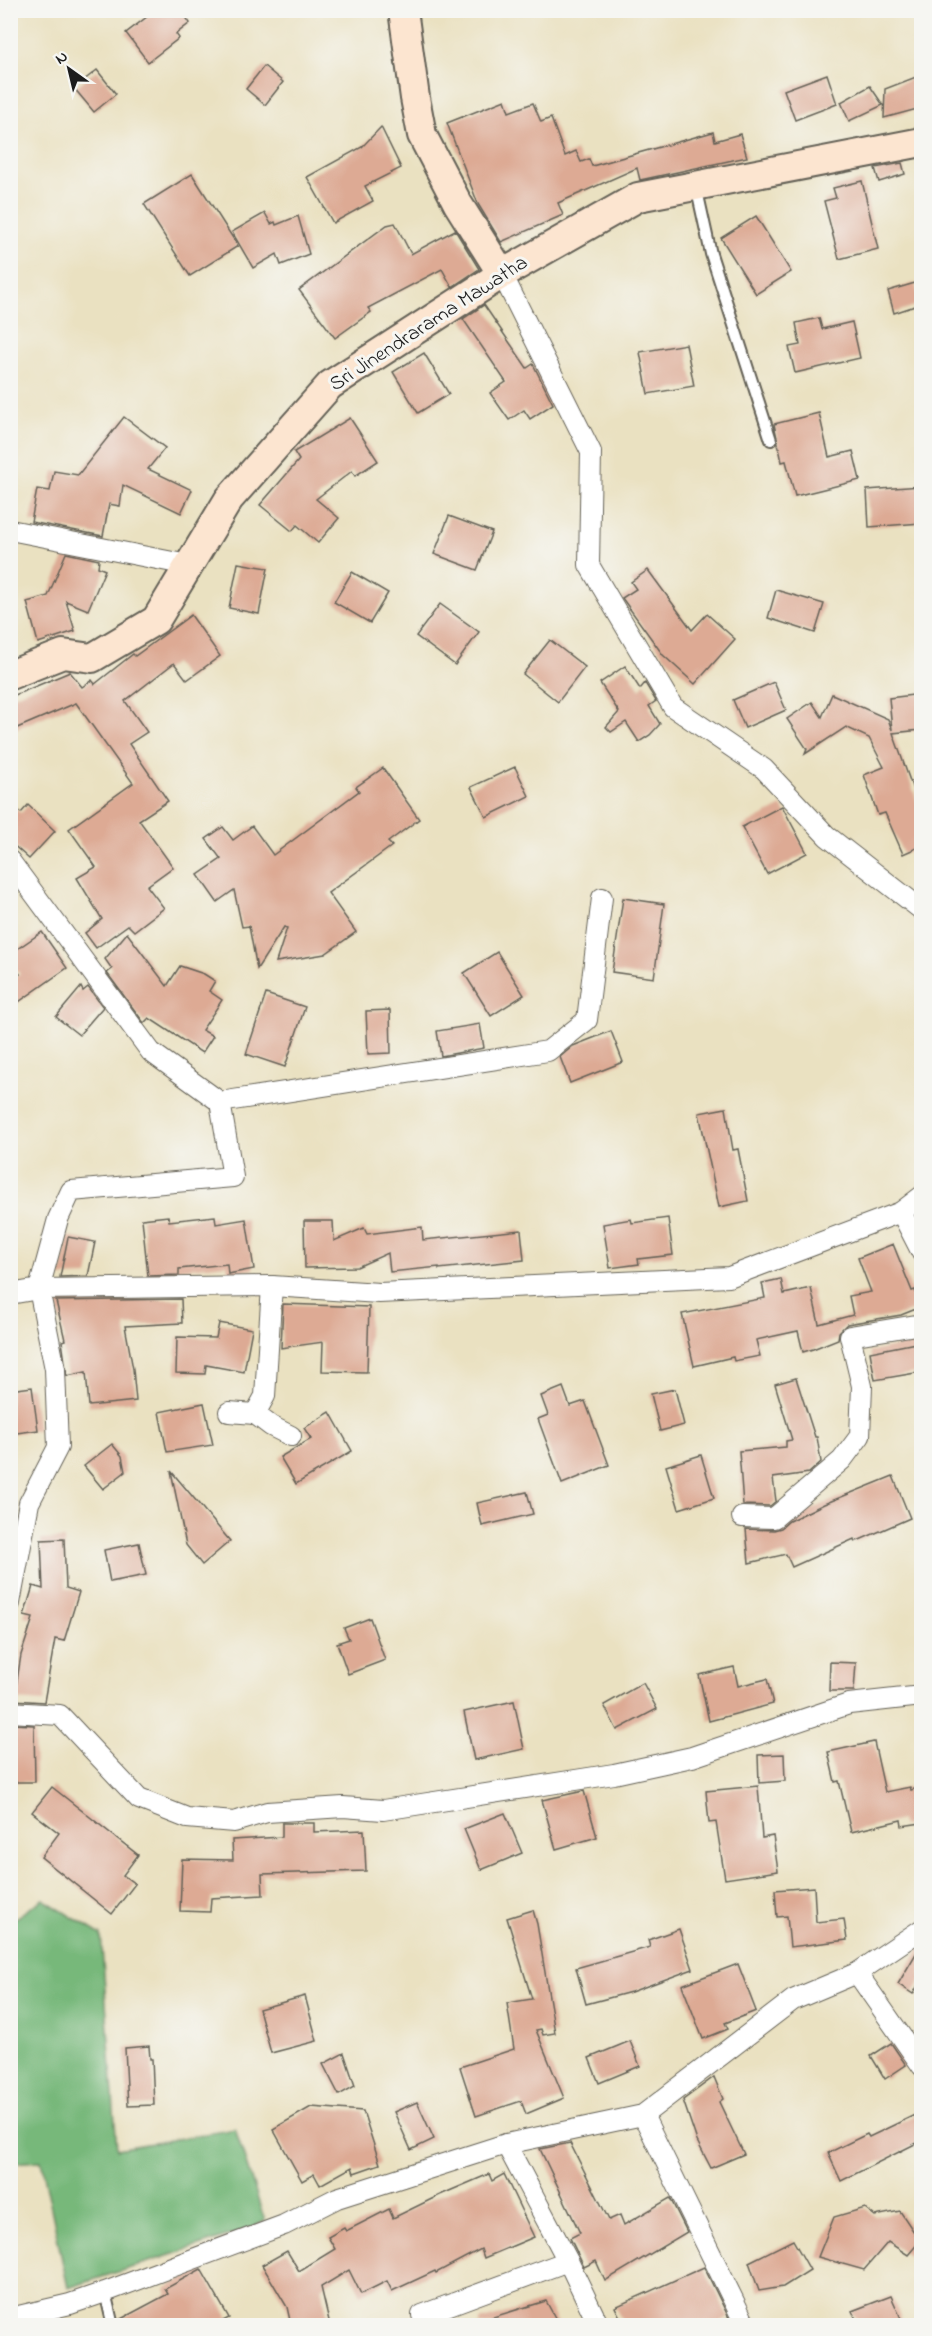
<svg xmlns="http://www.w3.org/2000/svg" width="932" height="2336" viewBox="0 0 932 2336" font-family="'Indie Flower',sans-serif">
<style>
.forest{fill:#77b87a;stroke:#4a6a4b;stroke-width:1.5}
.building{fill:#ddaa94}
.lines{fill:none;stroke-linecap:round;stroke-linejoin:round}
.lane-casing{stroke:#646156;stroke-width:14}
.street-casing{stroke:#646156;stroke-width:22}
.secondary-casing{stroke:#646156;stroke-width:32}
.lane{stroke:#fff;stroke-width:10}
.street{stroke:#fff;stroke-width:20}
.secondary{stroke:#fce5d0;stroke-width:28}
.labels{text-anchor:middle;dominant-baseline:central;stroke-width:6;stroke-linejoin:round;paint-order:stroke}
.street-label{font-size:21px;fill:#1c1c1c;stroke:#f6f6f2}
</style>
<rect width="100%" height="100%" fill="#f6f6f2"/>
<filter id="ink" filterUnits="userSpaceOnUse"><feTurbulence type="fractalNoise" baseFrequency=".0167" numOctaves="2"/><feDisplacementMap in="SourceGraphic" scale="12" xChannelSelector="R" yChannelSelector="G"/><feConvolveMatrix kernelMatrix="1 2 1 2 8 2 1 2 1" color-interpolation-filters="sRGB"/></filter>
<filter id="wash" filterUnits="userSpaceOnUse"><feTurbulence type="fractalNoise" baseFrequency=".008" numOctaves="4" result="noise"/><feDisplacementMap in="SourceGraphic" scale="24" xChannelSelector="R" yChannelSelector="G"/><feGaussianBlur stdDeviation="1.35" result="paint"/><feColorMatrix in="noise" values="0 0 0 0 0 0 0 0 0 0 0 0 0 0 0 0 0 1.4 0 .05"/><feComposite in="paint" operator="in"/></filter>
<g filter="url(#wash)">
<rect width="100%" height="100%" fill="#eae1c1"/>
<path class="forest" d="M43 1899 101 1935 117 2149 235 2129 265 2221 245 2231 68 2288 41 2161 11 2163V1921Z"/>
<g id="blocks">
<g class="building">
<path d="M156 10H181L190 23 176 34 179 38 148 62 126 33Z"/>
<path d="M264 66 283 82 265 105 246 89Z"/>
<path d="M97 70 116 94 94 112 74 88Z"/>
<path d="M827 74 837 104 795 120 784 90Z"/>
<path d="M921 75V108L884 118 885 89Z"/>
<path d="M870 86 883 105 849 121 841 102Z"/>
<path d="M505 100 509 112 533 103 541 122 551 118 565 156 576 151 581 162 589 159 592 166 713 132 715 141 740 134 747 157 640 180 637 168 558 203 563 215 501 242 478 204 447 123Z"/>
<path d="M381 127 401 168 365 186 373 201 333 223 307 177 362 147Z"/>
<path d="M902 163 905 174 879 182 875 168Z"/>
<path d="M192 174 238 246 190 276 144 204Z"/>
<path d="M862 181 878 249 839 259 824 201 836 198 833 188Z"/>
<path d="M265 213 271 224 275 222 276 225 298 216 309 254 281 265 277 254 253 268 232 232Z"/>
<path d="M756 216 791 272 756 294 721 238Z"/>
<path d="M395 223 411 254 455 230 479 269 452 287 442 269 368 308 371 312 335 338 299 290 387 225Z"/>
<path d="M915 283 921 304 894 313 888 291Z"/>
<path d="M484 305 527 368 533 364 553 404 530 419 524 410 509 420 490 393 506 382 463 319Z"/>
<path d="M819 318 822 329 852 322 860 358 795 373 789 347 800 345 796 323Z"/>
<path d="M686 344 694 386 648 394 640 352Z"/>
<path d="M424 353 449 394 418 413 393 372Z"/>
<path d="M819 413 829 457 853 451 860 480 795 496 786 461 782 462 774 424Z"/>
<path d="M124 417 165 448 148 469 192 490 181 513 123 485 120 506 109 504 103 536 31 522 37 489 50 491 54 471 78 475Z"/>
<path d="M350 418 378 461 355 476 352 471 316 499 339 518 318 543 297 525 292 531 260 505 299 460 294 452Z"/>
<path d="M921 486V523L869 527 867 490Z"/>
<path d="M449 516 492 532 477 570 434 554Z"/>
<path d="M66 553 99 560 98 567 105 570 88 610 66 601 75 631 38 643 27 602 48 596Z"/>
<path d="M238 563 268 568 259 614 229 608Z"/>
<path d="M648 570 692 630 707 614 735 639 695 684 663 655 622 598 636 589 631 582Z"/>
<path d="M352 572 388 593 370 623 334 602Z"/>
<path d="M776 590 824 604 815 633 768 618Z"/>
<path d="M440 604 479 632 455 665 416 636Z"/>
<path d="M191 615 220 656 187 680 174 663 125 701 147 732 129 744 168 801 139 820 173 867 147 886 164 908 134 931 128 925 96 948 85 933 102 919 77 878 96 867 69 829 133 783 76 703 10 731V697L70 672 82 687 92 680 95 684 133 654 135 656Z"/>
<path d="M550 640 585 667 558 702 523 674Z"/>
<path d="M625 666 640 689 645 683 656 701 649 706 660 724 650 735 639 742 626 722 611 732 606 727 619 712 600 683Z"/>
<path d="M774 682 786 710 745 728 733 700Z"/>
<path d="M832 694 888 719 892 730 889 698 921 694V730L893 733 921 812V846L903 854 885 813 878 815 864 775 884 767 869 738 846 727 805 754 807 749 787 719 812 702 822 717Z"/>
<path d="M515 767 529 796 486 817 471 787Z"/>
<path d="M383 768 419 819 388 842 392 846 328 893 356 932 325 954 276 962 287 928 284 927 257 969 249 926 242 927 234 890 217 902 198 875 221 859 206 839 223 827 233 840 252 826 273 855 359 791 356 787Z"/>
<path d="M10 804 21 813 28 805 55 831 29 859 10 842Z"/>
<path d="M782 806 807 853 767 874 742 827Z"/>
<path d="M623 898 664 904 654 978 612 972Z"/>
<path d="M42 932 67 968 10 1008V981L20 974 10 962V954Z"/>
<path d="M127 933 167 986 180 966 204 974 215 981 209 991 222 1000 202 1030 213 1036 202 1053 149 1018 144 1023 107 973 112 969 105 959Z"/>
<path d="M497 952 524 995 491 1016 464 973Z"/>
<path d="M81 987 83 991 88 987 103 1007 79 1035 56 1017Z"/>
<path d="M266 994 305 1007 285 1067 246 1054Z"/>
<path d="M390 1010 391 1053 368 1054 366 1011Z"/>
<path d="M480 1024 484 1048 441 1056 437 1031Z"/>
<path d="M611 1031 623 1062 570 1083 560 1057 573 1046Z"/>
<path d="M726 1108 733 1150 738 1149 748 1201 719 1207 699 1113Z"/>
<path d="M168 1216 169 1221 215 1216 216 1224 246 1219 254 1269 228 1274 227 1264 179 1269V1275L148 1276 142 1219Z"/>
<path d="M668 1218 673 1255 638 1259 639 1264 610 1268 603 1224 631 1219 632 1223Z"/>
<path d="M304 1221H333L334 1241 364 1228 367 1234 422 1227 423 1240 521 1230 524 1260 439 1269V1267L390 1272 388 1253 357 1267 305 1268Z"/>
<path d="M68 1237 95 1242 88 1276 60 1277Z"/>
<path d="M893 1244 912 1291 915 1290 921 1307 901 1315 847 1324 839 1332 838 1339 813 1349 803 1352 798 1331 756 1340 760 1356 734 1361 733 1357 694 1366 682 1314 765 1298 762 1283 781 1279 784 1294 811 1288 819 1324 853 1315 849 1296 871 1292 858 1258Z"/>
<path d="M181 1299 182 1323 125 1326 133 1369 136 1401 89 1406 86 1372 67 1376 62 1341 65 1340 56 1301Z"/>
<path d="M283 1304 369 1307 367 1372 322 1371 323 1342 281 1348Z"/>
<path d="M219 1323 252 1329 244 1372 206 1365 205 1374 176 1373 177 1337 216 1338Z"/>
<path d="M921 1342V1372L875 1380 870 1352Z"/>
<path d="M796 1378 815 1437H817L821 1462 809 1473 773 1478 776 1501 770 1506 743 1505 739 1451 786 1447V1441L792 1440 775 1384Z"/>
<path d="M32 1387 38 1430 10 1434V1390Z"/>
<path d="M563 1387 570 1406 585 1401 609 1465 562 1484 538 1419 548 1415 541 1396Z"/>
<path d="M675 1389 684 1425 660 1431 651 1394Z"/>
<path d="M204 1403 213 1445 167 1452 159 1412Z"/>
<path d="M330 1412 352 1451 296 1484 280 1457 311 1439 304 1428Z"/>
<path d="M112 1444 122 1456 125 1472 103 1489 84 1466Z"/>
<path d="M701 1455 714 1498 679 1509 666 1466Z"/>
<path d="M171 1471 230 1541 202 1565 186 1545Z"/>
<path d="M893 1476 910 1518 855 1542 854 1539 792 1567 786 1554 749 1563 746 1529 774 1530 781 1528 789 1521 824 1504Z"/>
<path d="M527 1492 533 1514 482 1526 477 1503Z"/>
<path d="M64 1539 66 1588 79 1592 64 1641 55 1639 44 1702 14 1700 21 1655 33 1618 24 1616 33 1586 43 1589 41 1540Z"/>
<path d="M139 1543 146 1575 110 1582 104 1550Z"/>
<path d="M370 1618 385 1660 348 1674 337 1643 349 1639 344 1628Z"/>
<path d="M830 1662 856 1663 854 1691H829Z"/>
<path d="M734 1667 738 1686 767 1679 773 1704 709 1721 699 1675Z"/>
<path d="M643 1683 657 1709 617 1730 604 1705Z"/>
<path d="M514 1701 524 1749 474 1760 464 1712Z"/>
<path d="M10 1724 34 1725 35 1782H11Z"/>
<path d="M874 1742 885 1792 910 1787 911 1790 921 1787V1823L902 1826 901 1820 851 1832 839 1781 835 1782 828 1752Z"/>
<path d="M784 1754 785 1781 759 1783 758 1755Z"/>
<path d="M758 1786 762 1838 773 1836 778 1871 725 1879 716 1822 709 1823 706 1791Z"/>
<path d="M52 1787 138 1855 123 1875 135 1884 112 1914 41 1857 59 1833 32 1812Z"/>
<path d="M584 1791 597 1837 556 1849 542 1800Z"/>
<path d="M505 1813 522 1853 481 1870 464 1829Z"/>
<path d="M282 1823H314V1832L364 1830 366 1871 262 1874 263 1895 211 1898 210 1912 180 1911 182 1859 233 1860 232 1840 282 1837Z"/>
<path d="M814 1887 816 1922 844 1919 847 1940 790 1947 787 1916 777 1917 775 1890Z"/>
<path d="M533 1910 537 1924 555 2033 543 2035 541 2029 536 2030 564 2098 526 2114 521 2101 476 2116 460 2067 514 2049 507 2003 532 1999 507 1918Z"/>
<path d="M679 1929 693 1969 631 1992 586 2004 576 1968 650 1947 648 1940Z"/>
<path d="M921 1945V1980L913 1994 898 1984Z"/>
<path d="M738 1964 756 2011 725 2023 728 2029 703 2039 682 1985Z"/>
<path d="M305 1996 317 2041 271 2053 259 2009Z"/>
<path d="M630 2041 640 2066 599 2083 589 2058Z"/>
<path d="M891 2043 906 2065 885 2079 871 2056Z"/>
<path d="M149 2046 150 2059H152L154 2105 128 2106 125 2048Z"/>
<path d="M344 2053 355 2086 339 2095 323 2064Z"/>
<path d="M714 2077 723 2099 719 2102 744 2154 711 2168 697 2141 683 2100Z"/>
<path d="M417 2102 434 2139 411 2150 394 2112Z"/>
<path d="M311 2107 363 2111 380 2164 354 2173 352 2167 320 2185 314 2174 302 2181 273 2129Z"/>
<path d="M921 2112V2141L841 2181 828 2153 867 2134 869 2137Z"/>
<path d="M570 2143 609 2220 620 2215 624 2225 670 2198 687 2232 605 2281 596 2261 584 2267 570 2238 580 2233 540 2149Z"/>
<path d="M489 2174 492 2181 504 2174 534 2237 484 2258 481 2249 436 2273 435 2271 392 2291 387 2281 361 2294 349 2270 321 2287 330 2325H291L287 2307 262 2265 287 2251 299 2271 335 2249 328 2237 344 2228 346 2231 389 2209 393 2218 440 2195Z"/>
<path d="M865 2208 875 2216 900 2211 920 2241 908 2255 888 2242 864 2270 818 2257 834 2217Z"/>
<path d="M793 2240 810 2270 783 2287 759 2291 749 2262Z"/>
<path d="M704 2267 729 2318 714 2325H624L615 2307Z"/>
<path d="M201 2269 229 2318 215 2325H120L119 2320 168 2294 165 2289Z"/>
<path d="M891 2296 904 2325H859L852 2311Z"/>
<path d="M546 2301 559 2325H480V2321Z"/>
</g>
</g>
</g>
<g filter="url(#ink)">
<use href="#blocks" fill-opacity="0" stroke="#646156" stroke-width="1.5"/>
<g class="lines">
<defs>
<g id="lane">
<path d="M696 186 711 254 771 440"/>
<path d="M105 2292 113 2326"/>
</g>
<g id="street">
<path d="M502 274 591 452 589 565 673 707 764 769 827 836 922 910"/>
<path d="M10 530 188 565"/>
<path d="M10 861 151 1052 220 1102 548 1051 587 1020 602 898"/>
<path d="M901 1212 922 1253"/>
<path d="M10 1294 39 1289 272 1286 379 1293 729 1277 901 1212 922 1196"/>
<path d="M229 1412 255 1414 265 1396 272 1286"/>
<path d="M255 1414 271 1426 291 1436"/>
<path d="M742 1517 774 1518 842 1460 860 1436 862 1386 850 1336 922 1324"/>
<path d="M10 1603 29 1503 58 1447 55 1369 39 1289 58 1219 71 1191 233 1177 220 1102"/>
<path d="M10 1712 60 1715 139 1799 187 1818 234 1822 267 1812 343 1807 383 1810 614 1774 692 1757 849 1704 922 1696"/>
<path d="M857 1973 922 2066"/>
<path d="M643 2115 746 2326"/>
<path d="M506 2144 568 2261 599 2326"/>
<path d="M422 2315 568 2261"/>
<path d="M10 2318 70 2304 105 2292 284 2225 337 2198 506 2144 643 2115 793 2000 857 1973 922 1929"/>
</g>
<g id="secondary">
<path d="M403 10 415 98 422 135 458 204 502 274"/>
<path d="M10 675 63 654 92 658 156 620 229 499 330 385 502 274 638 197 922 142"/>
</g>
</defs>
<use href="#lane" class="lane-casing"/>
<use href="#street" class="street-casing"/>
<use href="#secondary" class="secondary-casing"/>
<use href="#lane" class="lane"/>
<use href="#street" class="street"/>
<use href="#secondary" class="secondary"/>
</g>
</g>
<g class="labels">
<g class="street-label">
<text transform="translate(429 324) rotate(-33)">Sri Jinendrarama Mawatha</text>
</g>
</g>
<rect width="932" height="2336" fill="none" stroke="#f6f6f2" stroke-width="36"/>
<g transform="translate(69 69) rotate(326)" stroke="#f6f6f2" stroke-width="4.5" paint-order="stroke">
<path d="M0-4.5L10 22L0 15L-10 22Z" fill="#1c1c1c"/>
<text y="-9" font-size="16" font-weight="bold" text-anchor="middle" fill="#1c1c1c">N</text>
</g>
</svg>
